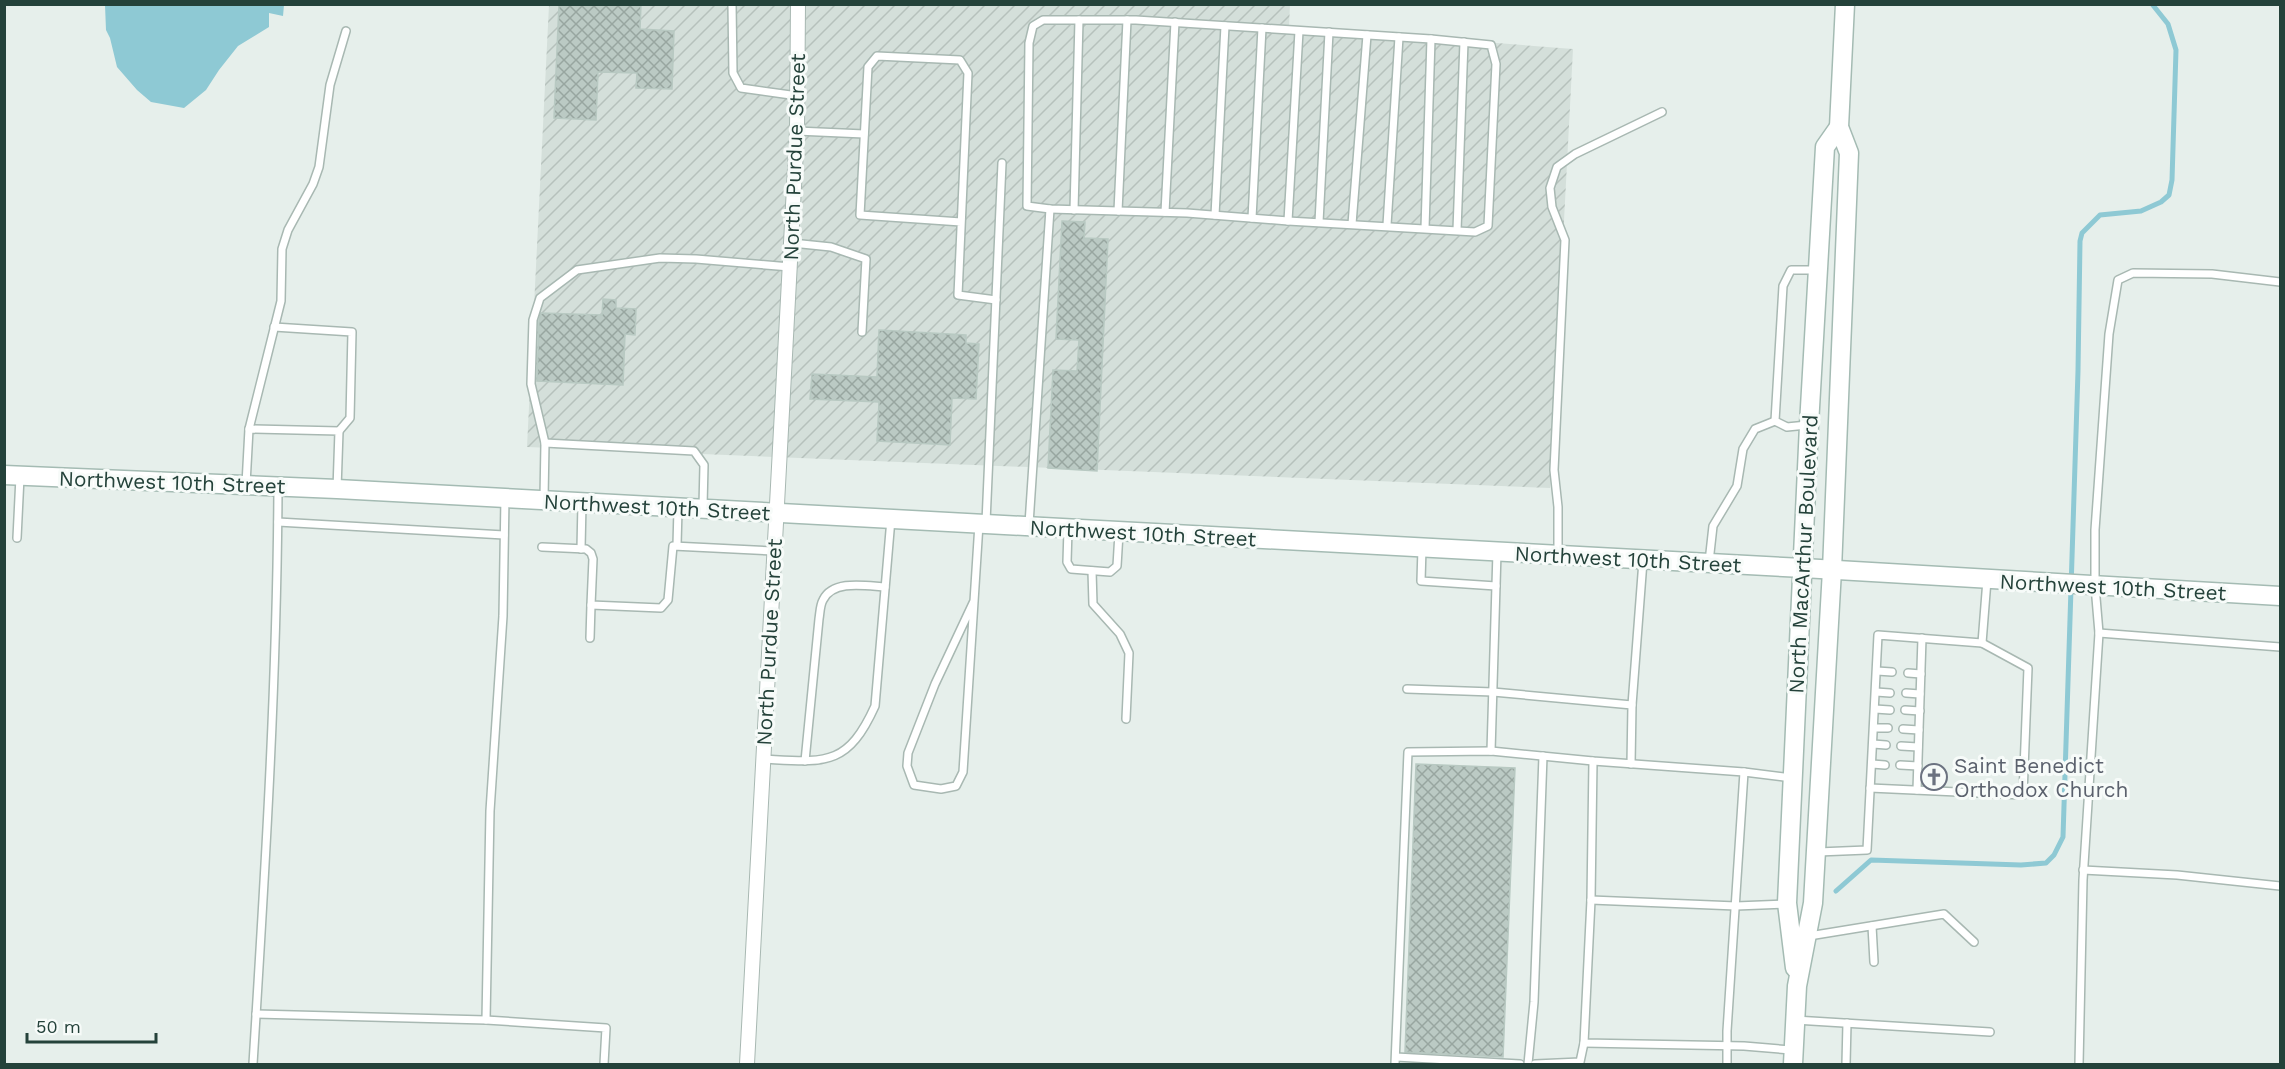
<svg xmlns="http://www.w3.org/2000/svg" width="2285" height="1069" viewBox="0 0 2285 1069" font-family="'Work Sans',sans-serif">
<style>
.industrial{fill:url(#industrial-furrows)}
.water{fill:#8ec9d4}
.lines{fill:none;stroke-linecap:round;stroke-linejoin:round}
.stream{stroke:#8ec9d4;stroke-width:5}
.building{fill:url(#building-cross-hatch);stroke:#b8c9c2;stroke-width:1.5}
.service-casing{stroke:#a8b8b2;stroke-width:10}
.minor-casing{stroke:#a8b8b2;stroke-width:16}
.secondary-casing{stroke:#a4bbb3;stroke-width:21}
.service{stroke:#fff;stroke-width:7}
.minor{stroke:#fff;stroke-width:14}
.secondary{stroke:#fff;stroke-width:18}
.labels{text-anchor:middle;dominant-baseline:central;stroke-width:6;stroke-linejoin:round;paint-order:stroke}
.street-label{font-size:21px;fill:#24423a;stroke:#f7fbf9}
.worship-label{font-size:21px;fill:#5b616d;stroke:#f7fbf9;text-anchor:start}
</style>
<defs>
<pattern id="industrial-furrows" width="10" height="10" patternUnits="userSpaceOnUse" patternTransform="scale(1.5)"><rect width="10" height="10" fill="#d4dfda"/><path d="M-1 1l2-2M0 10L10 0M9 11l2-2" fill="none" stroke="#b6c1bc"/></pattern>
<pattern id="building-cross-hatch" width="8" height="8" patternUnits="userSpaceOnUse" patternTransform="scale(1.5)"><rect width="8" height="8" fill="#bbcac4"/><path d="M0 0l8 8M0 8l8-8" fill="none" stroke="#98a6a0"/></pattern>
</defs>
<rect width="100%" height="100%" fill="#e6efeb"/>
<path class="industrial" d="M1290 4 1289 27 1573 49 1550 488 527 447 549 5Z"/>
<path class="water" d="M105 5V4L284 5 283 16 269 13V27L238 46 219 70 206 90 184 108 151 102 137 90 117 67 110 38 106 30Z"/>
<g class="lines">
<path class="stream" d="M1836 891 1871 860 2021 865 2046 863 2054 855 2063 837 2078 371 2080 241 2082 233 2100 215 2141 211 2161 202 2169 195 2172 180 2176 50 2168 24 2152 4"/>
</g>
<g class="building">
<path d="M559 4H641L640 29 674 31 672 89 636 88 637 73 598 72 596 120 554 118Z"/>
<path d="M1062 221 1085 222 1084 238 1108 239 1097 471 1048 468 1053 370 1077 371 1079 340 1056 339Z"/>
<path d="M603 299 616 300V308L636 309 635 335 625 334 623 385 537 381 539 321 541 313 602 315Z"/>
<path d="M879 330 966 335V343L979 344 976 399 952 398 950 445 877 441 879 402 810 399 812 374 877 377Z"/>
<path d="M1416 764 1515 768 1503 1057 1405 1052Z"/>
</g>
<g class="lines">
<defs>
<g id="service">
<path d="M732 4 733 73 741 88 798 96"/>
<path d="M1043 20H1136L1431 39 1491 45 1496 64 1488 226 1475 232 1288 221 1187 213 1050 209 1027 206 1029 43 1033 26Z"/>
<path d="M797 131 864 134"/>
<path d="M1074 210 1079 20"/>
<path d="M1118 211 1127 20"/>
<path d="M1165 212 1175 22"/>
<path d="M1215 215 1225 26"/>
<path d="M1252 218 1262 28"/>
<path d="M1288 221 1299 31"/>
<path d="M961 222 860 215 868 67 877 56 960 60 968 73 958 295 996 300"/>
<path d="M1319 222 1329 32"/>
<path d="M1352 224 1367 35"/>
<path d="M1387 225 1399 37"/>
<path d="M1425 228 1431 39"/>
<path d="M1457 230 1464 42"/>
<path d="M792 243 831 247 866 259 862 332"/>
<path d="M274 327 352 332 350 418 339 431"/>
<path d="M1807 425 1787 427 1775 421 1783 286 1791 270H1815"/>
<path d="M249 429 281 301 282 249 288 230 313 184 319 167 330 85 346 31"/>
<path d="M545 443 694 451 704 465 703 506"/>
<path d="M246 484 249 429 339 431 337 489"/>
<path d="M544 498 545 443 531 384 533 320 540 298 577 270 660 258 696 259 790 267"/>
<path d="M278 522 504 535"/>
<path d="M986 522 1002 163"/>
<path d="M1029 524 1050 209"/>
<path d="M1068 529 1067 562 1071 569 1110 572 1117 566 1119 533"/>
<path d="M17 538 20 477"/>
<path d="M677 545 678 509"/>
<path d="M542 547 586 549 591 553 593 559 591 605 661 608 668 600 673 546 774 551"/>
<path d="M1422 548 1421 581 1496 586"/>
<path d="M581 549 582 503"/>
<path d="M1558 552V507L1554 470 1565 240 1552 207 1550 188 1557 167 1575 154 1662 112"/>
<path d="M1709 562 1713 526 1737 486 1743 449 1755 429 1775 421"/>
<path d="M1092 571 1093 604 1120 634 1129 653 1126 719"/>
<path d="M974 601 935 684 908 753 907 766 914 785 941 789 956 786 963 772C968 689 974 607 979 524"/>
<path d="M2099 633 2280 647"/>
<path d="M590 638 591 605"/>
<path d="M1877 671 1892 672"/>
<path d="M1908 673 1921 674"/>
<path d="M1407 689 1493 692 1632 705 1631 764"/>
<path d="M1876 692 1890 693"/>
<path d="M1906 693 1920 694"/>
<path d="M1632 705 1643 561"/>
<path d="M1875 709 1890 710"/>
<path d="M1905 710 1920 711"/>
<path d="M1874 728H1888"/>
<path d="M1903 729 1919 730"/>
<path d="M1873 744 1886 745"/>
<path d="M1901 746 1918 747"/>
<path d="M1491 751 1497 552"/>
<path d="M763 759C824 762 847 768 875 706L891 519"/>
<path d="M805 761 819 619C820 613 820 605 823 600 833 579 867 586 885 587"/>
<path d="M1593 761 1591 900 1584 1043 1744 1046 1791 1050"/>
<path d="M1872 764 1885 765"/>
<path d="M1900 765 1918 766"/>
<path d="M1744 772 1792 778"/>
<path d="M1870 788 2023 795 2028 668 1982 643"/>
<path d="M1917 790 1922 638"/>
<path d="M1818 852 1867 850 1878 635 1982 643 1987 580"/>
<path d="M2083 870 2177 875 2280 886"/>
<path d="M1591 900 1736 906 1787 904"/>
<path d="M1872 926 1874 962"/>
<path d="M1809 936 1944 914 1974 942"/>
<path d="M256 1014 486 1020 606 1028 604 1064"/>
<path d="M486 1020 490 811 503 616 505 498"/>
<path d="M1795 1020 1990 1032"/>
<path d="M1396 1057 1520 1064"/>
<path d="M253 1064C265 873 277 681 278 489"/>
<path d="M1395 1064 1408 752 1491 751 1593 761 1744 772 1727 1031V1064"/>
<path d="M1528 1064 1534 1002 1543 756"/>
<path d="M1535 1064 1580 1062 1584 1043"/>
<path d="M1846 1064 1847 1023"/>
<path d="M2079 1064 2083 880 2099 633 2095 586V530L2109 334 2118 280 2133 273 2212 274 2280 282"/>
</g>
<path id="minor" d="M747 1064 797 131 798 4"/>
<g id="secondary">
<path d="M4 475 337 489 1803 568 2280 596"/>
<path d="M1795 968 1787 903 1809 425 1825 147 1839 127"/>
<path d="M1793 1064 1797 986 1813 903 1832 570 1849 153 1839 127 1845 4"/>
</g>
</defs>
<use href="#service" class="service-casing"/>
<use href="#minor" class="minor-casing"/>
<use href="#secondary" class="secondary-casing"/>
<use href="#service" class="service"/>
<use href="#minor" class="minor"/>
<use href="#secondary" class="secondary"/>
</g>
<defs>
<symbol id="church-ring" viewBox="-11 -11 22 22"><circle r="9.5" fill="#f7fbf9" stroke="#6b7280" stroke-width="1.5"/><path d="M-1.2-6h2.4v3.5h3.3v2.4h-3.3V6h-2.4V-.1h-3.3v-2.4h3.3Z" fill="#6b7280"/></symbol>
</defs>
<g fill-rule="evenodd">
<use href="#church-ring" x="1919" y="762" width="30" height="30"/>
</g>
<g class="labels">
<g class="street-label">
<text transform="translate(794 157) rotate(-88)">North Purdue Street</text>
<text transform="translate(172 482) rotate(2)">Northwest 10th Street</text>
<text transform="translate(657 507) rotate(3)">Northwest 10th Street</text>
<text transform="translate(1143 533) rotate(3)">Northwest 10th Street</text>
<text transform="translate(1803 554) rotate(-87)">North MacArthur Boulevard</text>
<text transform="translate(1628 559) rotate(3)">Northwest 10th Street</text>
<text transform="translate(2113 587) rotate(3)">Northwest 10th Street</text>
<text transform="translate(769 642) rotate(-87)">North Purdue Street</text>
</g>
<g class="worship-label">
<text x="1954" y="765">Saint Benedict<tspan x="1954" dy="24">Orthodox Church</tspan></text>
</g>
</g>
<rect width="2285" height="1069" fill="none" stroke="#24423a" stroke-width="12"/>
<path d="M27 1033v9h129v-9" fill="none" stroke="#24423a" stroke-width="3"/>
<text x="36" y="1033" font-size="18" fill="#24423a" stroke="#f7fbf9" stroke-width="4.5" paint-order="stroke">50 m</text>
</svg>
